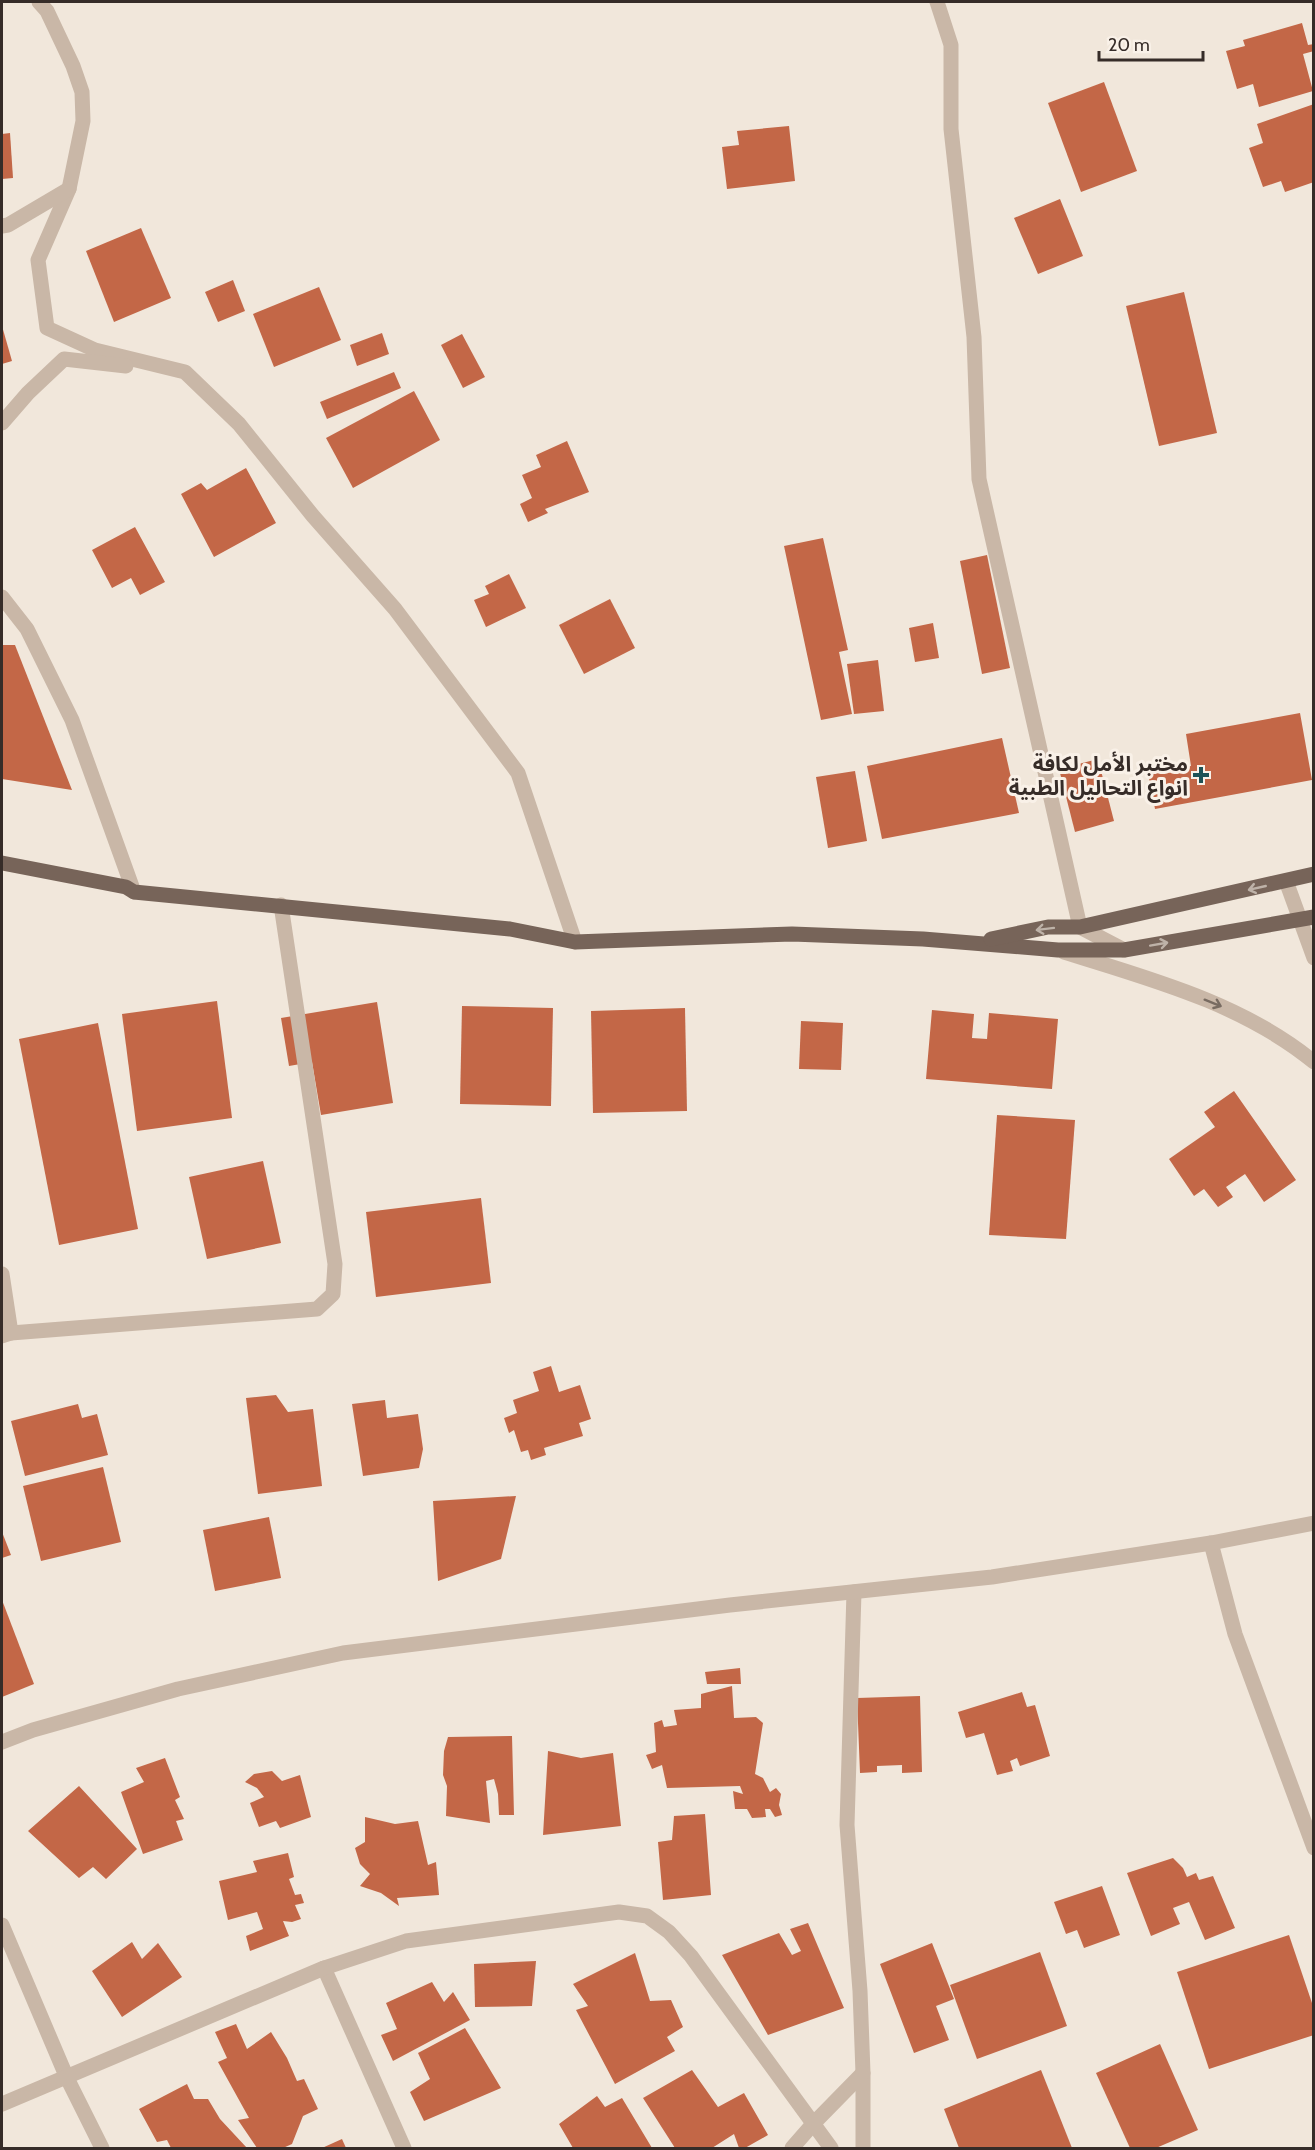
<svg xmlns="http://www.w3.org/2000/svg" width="1315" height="2150" viewBox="0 0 1315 2150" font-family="Cabin,'Noto Sans Arabic',sans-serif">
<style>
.building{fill:#c36747}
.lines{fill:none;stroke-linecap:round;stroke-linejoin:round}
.minor{stroke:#c9b7a7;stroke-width:15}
.tertiary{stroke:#c9b7a7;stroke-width:15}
.primary{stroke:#776459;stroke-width:15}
.oneway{stroke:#beb2a8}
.oneway2{stroke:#786b61}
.poi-dot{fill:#1e5256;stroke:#f9f1e8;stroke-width:2}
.labels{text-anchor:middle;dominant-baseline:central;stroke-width:6;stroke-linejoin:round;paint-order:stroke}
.poi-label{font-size:21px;font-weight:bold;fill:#362c28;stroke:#f9f1e8;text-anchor:end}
</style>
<rect width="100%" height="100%" fill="#f1e7db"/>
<g class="building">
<path d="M1302 23 1308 45 1314 44V51L1303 54 1313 91 1259 107 1253 84 1237 89 1226 51 1245 46 1243 40Z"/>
<path d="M1104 82 1137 171 1081 192 1048 103Z"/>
<path d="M1314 104V182L1285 192 1281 181 1263 187 1249 148 1263 143 1257 124Z"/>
<path d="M789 126 795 181 727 189 722 147 739 145 737 131Z"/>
<path d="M10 133 13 178 2 179V134Z"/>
<path d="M1060 199 1083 256 1038 274 1014 218Z"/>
<path d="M141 228 171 298 114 322 86 251Z"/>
<path d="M233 280 245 311 218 322 205 292Z"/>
<path d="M319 287 341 340 274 367 253 314Z"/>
<path d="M1184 292 1217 433 1159 446 1126 306Z"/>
<path d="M2 326 12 361 2 364Z"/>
<path d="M382 333 389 354 357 366 350 345Z"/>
<path d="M462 334 485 377 463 388 441 345Z"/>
<path d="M394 372 401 388 327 419 320 402Z"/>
<path d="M414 391 440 440 353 488 326 438Z"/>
<path d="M567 441 589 492 545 509 548 513 528 522 520 504 532 498 522 475 541 467 536 455Z"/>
<path d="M246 468 276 523 214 557 181 494 201 483 207 490Z"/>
<path d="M135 527 165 582 140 595 131 578 112 588 92 550Z"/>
<path d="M823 538 848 650 839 652 852 714 821 720 784 546Z"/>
<path d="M987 555 1010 668 982 674 960 561Z"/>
<path d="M509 574 526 608 486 627 474 600 489 594 485 586Z"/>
<path d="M610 599 635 648 584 674 559 625Z"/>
<path d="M933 623 939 658 915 662 909 628Z"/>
<path d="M2 645H15L72 790 2 779Z"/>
<path d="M878 660 884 711 854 714 847 664Z"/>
<path d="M1300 713 1312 780 1155 809 1148 773 1191 766 1186 734Z"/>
<path d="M1002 738 1019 813 882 839 867 766Z"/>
<path d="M1098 759 1114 821 1075 832 1059 769Z"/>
<path d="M855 771 867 841 828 848 816 777Z"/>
<path d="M217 1001 232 1118 137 1131 122 1014Z"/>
<path d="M377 1002 393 1103 321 1115 312 1062 289 1066 281 1018Z"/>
<path d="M462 1006 553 1008 551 1106 460 1104Z"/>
<path d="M685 1008 687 1111 593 1113 591 1011Z"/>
<path d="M932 1010 974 1014 972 1038 987 1039 989 1013 1058 1019 1052 1089 926 1079Z"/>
<path d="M801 1021 843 1023 841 1070 799 1069Z"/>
<path d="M98 1023 138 1229 59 1245 19 1039Z"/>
<path d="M1234 1091 1296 1180 1264 1202 1245 1174 1226 1187 1233 1197 1218 1207 1204 1189 1194 1196 1169 1159 1215 1127 1204 1112Z"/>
<path d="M997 1115 1075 1120 1066 1239 989 1235Z"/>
<path d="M263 1161 281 1243 207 1259 189 1177Z"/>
<path d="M481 1198 491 1283 376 1297 366 1212Z"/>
<path d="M551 1366 559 1392 580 1385 591 1419 579 1423 583 1436 544 1448 546 1455 531 1460 528 1450 521 1452 514 1430 509 1433 504 1418 517 1413 513 1400 539 1391 533 1372Z"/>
<path d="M276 1395 288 1412 313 1409 322 1486 258 1494 246 1398Z"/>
<path d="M385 1400 387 1418 418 1414 423 1449 419 1468 363 1476 352 1404Z"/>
<path d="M78 1404 82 1418 97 1414 108 1455 25 1476 11 1421Z"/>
<path d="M103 1467 121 1542 41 1561 23 1486Z"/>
<path d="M516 1496 501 1559 438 1581 433 1501Z"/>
<path d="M269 1517 281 1578 215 1591 203 1530Z"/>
<path d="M2 1532 11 1555 2 1558Z"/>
<path d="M2 1600 34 1684 2 1697Z"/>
<path d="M740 1668 741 1684H707L705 1672Z"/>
<path d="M732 1686 734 1718 756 1717 763 1723 755 1774 763 1778 770 1792 776 1788 781 1794 779 1805 782 1815 775 1817 770 1809H765L766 1817 752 1818 747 1809H735L733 1791 743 1794 740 1786 667 1788 662 1765 652 1769 646 1755 656 1752 654 1723 662 1720 664 1727 677 1725 674 1710 701 1708V1694Z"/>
<path d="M1022 1692 1027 1707 1035 1705 1050 1756 1020 1766 1017 1758 1010 1761 1013 1771 997 1775 984 1733 966 1738 958 1712Z"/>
<path d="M920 1696 922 1772 902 1773V1765L877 1766V1772L860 1773 857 1698Z"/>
<path d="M512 1736 514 1815H499L498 1794 494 1779 486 1781 490 1823 446 1816 447 1786 443 1775 444 1751 448 1737Z"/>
<path d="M548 1751 581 1758 613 1753 621 1826 543 1835Z"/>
<path d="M165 1758 180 1797 175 1800 184 1819 176 1821 183 1840 143 1854 121 1792 144 1782 136 1768Z"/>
<path d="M272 1771 282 1781 300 1775 311 1817 280 1828 276 1821 259 1827 250 1803 264 1797 257 1788 245 1782 254 1774Z"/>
<path d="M79 1786 137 1849 106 1879 93 1867 79 1878 28 1831Z"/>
<path d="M705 1814 711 1895 663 1900 658 1842 672 1840 674 1816Z"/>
<path d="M365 1817 395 1824 418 1821 428 1865 436 1862 439 1895 397 1898 399 1906 381 1893 360 1886 370 1874 360 1864 355 1848 365 1842Z"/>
<path d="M288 1853 294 1877 289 1879 295 1895 301 1894 304 1903 295 1905 301 1919 292 1922 283 1921 289 1936 250 1951 246 1936 263 1929 257 1912 228 1920 219 1881 257 1872 253 1861Z"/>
<path d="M1173 1858 1183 1868 1187 1877 1196 1873 1199 1880 1213 1876 1235 1928 1205 1940 1189 1902 1173 1908 1180 1924 1151 1936 1127 1873Z"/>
<path d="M1102 1886 1120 1935 1084 1948 1077 1930 1066 1934 1054 1902Z"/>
<path d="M808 1923 844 2008 768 2035 722 1955 779 1933 792 1955 801 1951 790 1929Z"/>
<path d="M1289 1935 1314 2009V2035L1209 2069 1177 1972Z"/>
<path d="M132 1942 142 1959 158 1943 182 1977 122 2017 92 1971Z"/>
<path d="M932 1943 954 1999 936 2006 949 2040 914 2053 880 1964Z"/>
<path d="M1040 1952 1067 2026 977 2059 950 1985Z"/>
<path d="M635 1953 650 2001 671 2000 683 2027 667 2037 675 2051 615 2084 576 2010 588 2006 573 1984Z"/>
<path d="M536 1961 532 2006 475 2007 474 1964Z"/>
<path d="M432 1982 444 2002 453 1992 470 2020 393 2061 381 2035 397 2029 386 2003Z"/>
<path d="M236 2024 247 2049 271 2032 287 2058 297 2081 304 2079 318 2109 303 2116 292 2144 283 2148H257L238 2120 249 2118 218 2062 227 2058 215 2032Z"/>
<path d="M465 2028 501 2088 424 2121 410 2092 430 2079 418 2053Z"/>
<path d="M1160 2044 1198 2130 1156 2148H1130L1096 2073Z"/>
<path d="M692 2070 718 2107 744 2093 768 2135 745 2148H739L734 2134 712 2148H675L643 2098Z"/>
<path d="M1041 2070 1072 2148H959L944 2109Z"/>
<path d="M187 2084 194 2099H208L220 2119 247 2148H171L167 2140 157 2142 139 2109Z"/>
<path d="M597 2096 605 2107 622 2098 652 2148H573L559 2124Z"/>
<path d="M342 2139 346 2148H322Z"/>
</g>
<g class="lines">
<g class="minor">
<path d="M39 2 47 11 73 66 82 92 83 121 69 189 38 260 47 328 95 350 185 372 239 424 313 516 395 609 518 773 575 942"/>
<path d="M937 2 951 45V129L974 337 979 479 1080 927 1124 950"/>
<path d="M2 226 8 225 69 189"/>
<path d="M2 423 28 393 64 359 126 366"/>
<path d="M2 597 27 629 72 720 134 892"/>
<path d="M2 1274 11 1333"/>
<path d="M2 1336 11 1333 317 1309 333 1294 335 1264 281 905"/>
<path d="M1211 1543 1235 1634 1314 1848"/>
<path d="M854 1592 847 1825 860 1991 863 2073V2148"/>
<path d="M2 1742 33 1730 178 1689 343 1653 730 1605 992 1577 1211 1543 1314 1523"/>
<path d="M2 1925 67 2078 102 2148"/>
<path d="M324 1968 404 2148"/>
<path d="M2 2104 324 1968 406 1941 619 1912 647 1916 669 1932 691 1956 831 2148"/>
<path d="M792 2148 813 2124 863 2073"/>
</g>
<g class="tertiary">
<path d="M1286 881 1314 958"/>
<path d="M1064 952C1150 979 1242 1003 1314 1062"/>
</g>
<g class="primary">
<path d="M2 863 126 887 134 892 510 929 575 942 792 934 923 939 1058 950H1124L1314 917"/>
<path d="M991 939 1048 927H1080L1314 874"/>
</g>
</g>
<defs><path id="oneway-shaft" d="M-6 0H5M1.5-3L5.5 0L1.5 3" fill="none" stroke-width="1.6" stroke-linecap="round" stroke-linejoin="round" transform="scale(1.5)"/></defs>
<g class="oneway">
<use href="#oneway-shaft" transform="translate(1257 888) rotate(167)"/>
<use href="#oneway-shaft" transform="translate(1045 929) rotate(173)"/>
<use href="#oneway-shaft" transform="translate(1159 944) rotate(-10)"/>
</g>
<use class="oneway2" href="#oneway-shaft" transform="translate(1213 1003) rotate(22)"/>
<path class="poi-dot" d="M1198 766h6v6h6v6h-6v6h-6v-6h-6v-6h6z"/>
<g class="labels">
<g class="poi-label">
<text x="1188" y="763">مختبر الأمل لكافة<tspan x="1188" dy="24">انواع التحاليل الطبية</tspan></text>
</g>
</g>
<rect width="1315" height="2150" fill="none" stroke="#362c28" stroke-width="6"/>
<path d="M1099 51v9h104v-9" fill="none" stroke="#362c28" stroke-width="3"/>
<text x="1108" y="51" font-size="18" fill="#362c28" stroke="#f9f1e8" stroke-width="4.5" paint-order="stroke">20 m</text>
</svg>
